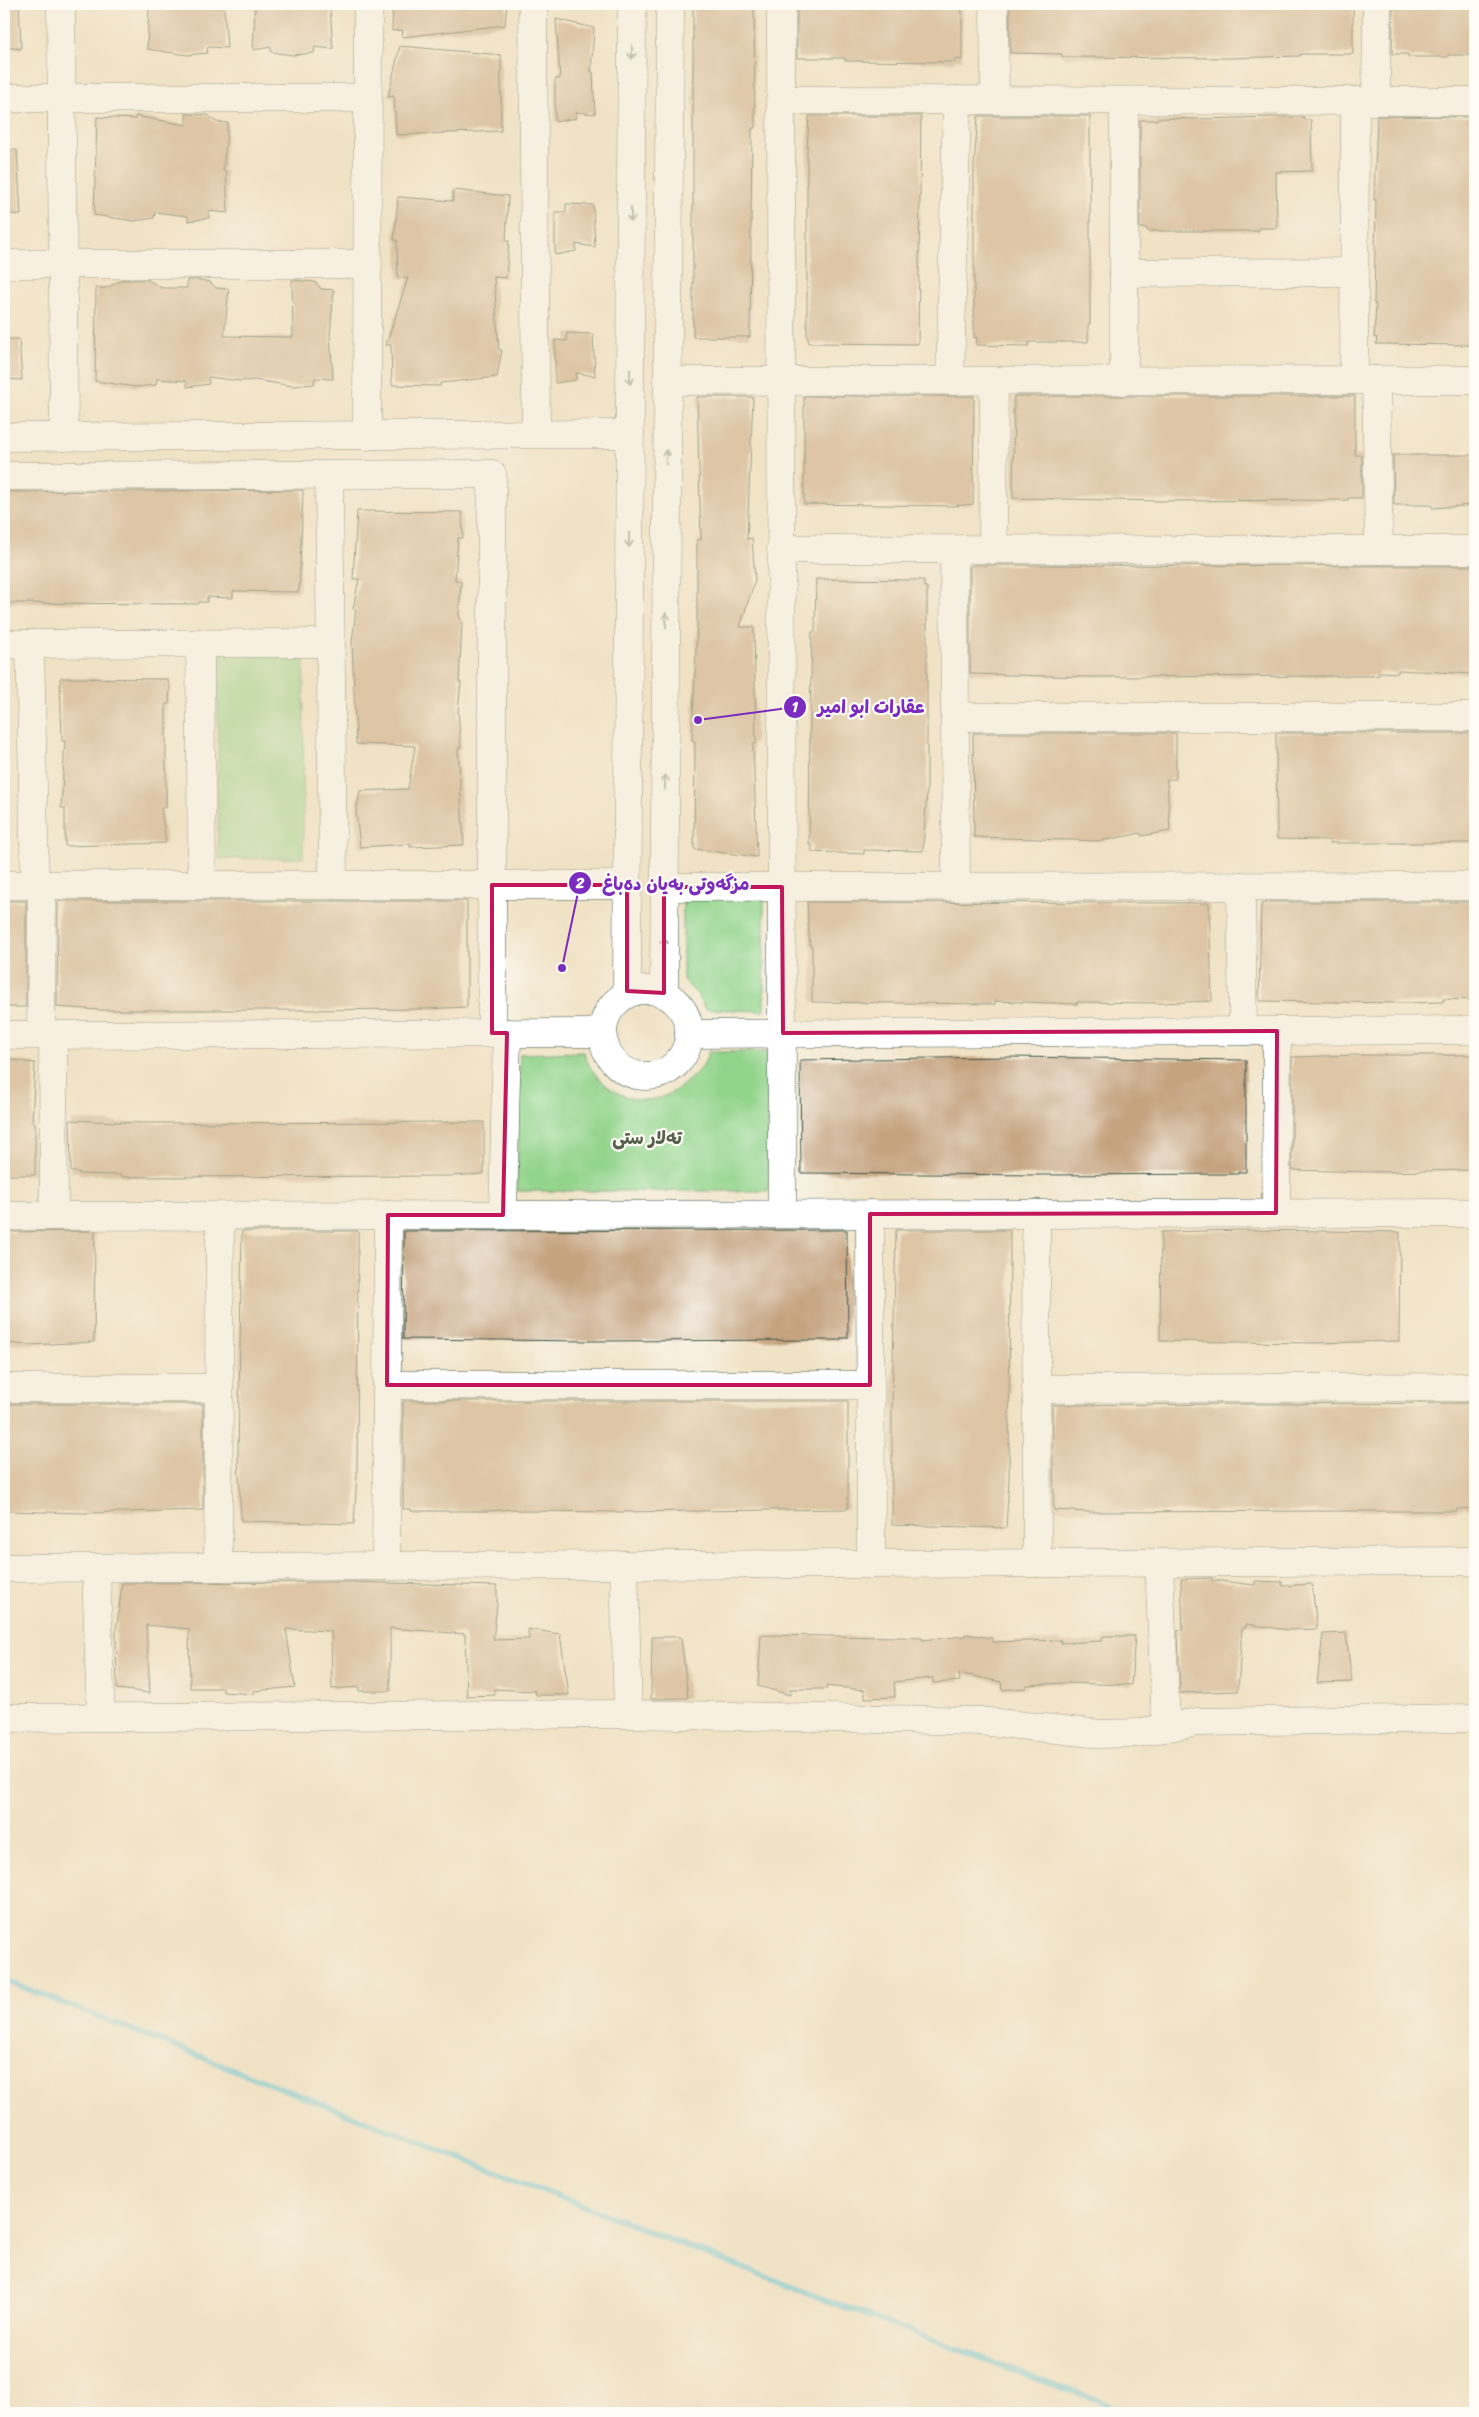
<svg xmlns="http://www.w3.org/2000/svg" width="1479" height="2417" viewBox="0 0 1479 2417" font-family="Sriracha,'Playpen Sans Arabic',sans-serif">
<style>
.green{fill:#93d48b;stroke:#598860}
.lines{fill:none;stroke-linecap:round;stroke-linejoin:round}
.stream{stroke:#5fc6dc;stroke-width:6}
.building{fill:#c5a37f}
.minor-casing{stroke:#3e564a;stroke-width:29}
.minor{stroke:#fff;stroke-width:28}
.oneway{stroke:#8f9e9a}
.marked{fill:none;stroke:#c2185b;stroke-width:4;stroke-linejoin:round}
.labels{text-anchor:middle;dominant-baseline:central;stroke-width:4.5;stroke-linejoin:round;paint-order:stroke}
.neighbourhood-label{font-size:18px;font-weight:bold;fill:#59614e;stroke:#fdfcf7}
.leader{fill:none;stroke:#7b2cbf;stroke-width:2}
.callout-dot{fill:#7b2cbf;stroke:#fdfcf7;stroke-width:2}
.mark-label{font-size:15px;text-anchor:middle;font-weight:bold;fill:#fff}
.callout-label{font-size:18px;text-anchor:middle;font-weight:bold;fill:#7b2cbf;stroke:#fdfcf7;stroke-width:4.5;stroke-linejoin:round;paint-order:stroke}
</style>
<rect width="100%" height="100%" fill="#fdfcf7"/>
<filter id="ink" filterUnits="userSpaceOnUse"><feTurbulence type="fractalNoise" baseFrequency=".02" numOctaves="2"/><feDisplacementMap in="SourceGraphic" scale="10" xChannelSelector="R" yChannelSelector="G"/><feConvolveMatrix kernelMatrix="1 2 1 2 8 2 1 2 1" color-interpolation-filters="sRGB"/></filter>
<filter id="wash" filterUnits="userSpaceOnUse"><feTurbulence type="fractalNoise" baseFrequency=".0096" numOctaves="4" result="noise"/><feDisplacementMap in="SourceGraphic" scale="20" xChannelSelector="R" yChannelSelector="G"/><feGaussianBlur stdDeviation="1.12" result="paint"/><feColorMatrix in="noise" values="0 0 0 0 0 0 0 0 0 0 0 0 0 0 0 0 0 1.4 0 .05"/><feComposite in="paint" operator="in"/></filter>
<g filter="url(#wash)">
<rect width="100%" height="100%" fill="#f0e2c5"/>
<g class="green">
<path d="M218 649H304L303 858 218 859Z"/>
<path d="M764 896V1011L705 1009 698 995 683 980V897Z"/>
<path d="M584 1052C591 1081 625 1105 655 1099 669 1096 682 1087 692 1077 700 1069 706 1064 708 1052H767L768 1191H517L520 1054Z"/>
</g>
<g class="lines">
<path class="stream" d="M4 1980 807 2293 1130 2413"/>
</g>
<g id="blocks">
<g class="building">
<path d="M4 4H19L21 49 4 47Z"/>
<path d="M393 4H507L505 25 402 37 403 30 392 31Z"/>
<path d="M693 4H754L755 128H752L750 337H693Z"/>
<path d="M1010 4H1353V54H1300V56L1230 58 1062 57V54L1010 53Z"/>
<path d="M1393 4H1475V55H1448V57H1408V54H1392Z"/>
<path d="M149 6 224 7 227 48 208 47 207 53 187 55 147 49Z"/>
<path d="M255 6 330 8 333 49 315 47 314 53 293 55 271 52V47L253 50Z"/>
<path d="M797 6 962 8V60L955 59 954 62 845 61V58H797Z"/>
<path d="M556 19 594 28 591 72H593L595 114 576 112V118L555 122V79H560Z"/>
<path d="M400 46 501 55V131L396 135 394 96 388 97Z"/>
<path d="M186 114 208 115 216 122 228 123 223 171H226L228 213 209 211V218L188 221V216L155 212 154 218 134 221 94 215 97 117 135 119V116L186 125Z"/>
<path d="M809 116H921L918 344 809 343 807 335V151Z"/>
<path d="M978 116H1090V324H1088V342H1029V346L976 345 977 337 974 338V166Z"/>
<path d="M1377 116 1475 117V345L1376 344 1377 337 1374 338 1376 304H1374L1376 200H1374Z"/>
<path d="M1273 117H1304V120H1311L1312 171 1276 172 1277 228H1259V231H1147V228H1140V120H1157V118L1199 119Z"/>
<path d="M4 150H17L21 215 4 213Z"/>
<path d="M453 190 508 196 506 241H509L506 278 494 277 499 350H502L497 377 440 383V386L392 385 391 345H386L408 278 398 279 397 240H394L398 197 453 201Z"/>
<path d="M566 204 593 205 595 247 576 244V251L555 255V212H566Z"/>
<path d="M122 280H148L162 288H187V280H200L210 282 216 288 229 289 224 336 293 337 292 280 315 282 321 289 334 290 330 334 333 379 315 378 314 384 293 386 254 380 241 381 208 377 209 384 187 387V381L157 379 156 385 135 387 95 381 96 288H106Z"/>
<path d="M567 333 593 334 595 376 576 373V380L555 383V340L567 341Z"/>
<path d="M4 339H19L22 380 4 379Z"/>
<path d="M804 396H974L973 504 955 506 804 504Z"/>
<path d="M1014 396H1355V455H1362V498H1347L1348 500 1161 501 1013 498Z"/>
<path d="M697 397H753L747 539 752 538 755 580 740 627H754L756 744 753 743 757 857 694 849 695 741 692 740 697 627V540H701Z"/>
<path d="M1393 455H1475V505L1432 508V505H1394Z"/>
<path d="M303 490 299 592 233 591V598L207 597V602H199L198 604 4 603V492Z"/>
<path d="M357 511 462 512 463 538H458L455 580 461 581 459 615 462 624 461 643 459 682H461L458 711 461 748H458L464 845 410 847V844L360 847 356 812 360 791 408 789 415 746 356 744 352 643 356 609H353L359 579H353Z"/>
<path d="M976 565 1475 566V674L1398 670V673L1379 672V675L1372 676 1091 677 970 674V566Z"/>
<path d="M816 579 924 580V587H927V791L923 851 864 850V854L812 852V845H809L810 720 812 632H815Z"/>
<path d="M60 678 167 679 170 686 169 704H166V808H161L166 843 65 846V808H61L65 741H62Z"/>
<path d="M973 733H1176V779H1167L1170 831 1141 836V833L1101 841 974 837Z"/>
<path d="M1276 733H1475L1474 843H1330V840L1277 839Z"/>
<rect x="4" y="901" width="22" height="106"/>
<path d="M58 901H467V1007L424 1009 298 1010H100L57 1007Z"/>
<path d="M807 902 1209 903 1212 1001 1159 1003 1077 1002V1004L995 1001V1004L812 1002V946H810Z"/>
<path d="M1269 902H1475V1000L1443 999V1002L1405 1003 1259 1001 1261 904Z"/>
<path d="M1356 1055H1475V1170L1373 1172 1292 1170V1057Z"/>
<path d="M1007 1057 1246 1060V1172H1238V1174L1040 1175 801 1173 800 1060Z"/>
<path d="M6 1059 35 1063 32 1123H35V1175H4Z"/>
<path d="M70 1120 142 1123 484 1122V1174L450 1176 122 1177V1175L79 1174V1172H71Z"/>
<path d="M847 1230 848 1338H840V1340L590 1341 403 1339 404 1231Z"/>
<path d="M896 1230H1010L1009 1478 1006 1528 892 1525V1406Z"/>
<path d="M1246 1230 1400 1232 1399 1341 1314 1343 1160 1341 1161 1232Z"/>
<path d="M95 1231 94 1342 29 1345 4 1343V1232Z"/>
<path d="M242 1231H358L357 1474 354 1524 241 1521 238 1455Z"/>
<path d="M403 1401H848V1509L618 1512 522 1511 515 1509 487 1511H411V1509H403Z"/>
<path d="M1475 1403V1508L1457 1509V1511H1341L1088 1512 1054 1510 1052 1405Z"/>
<path d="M4 1404H203V1510L86 1513 4 1511Z"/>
<path d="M1212 1578V1580L1255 1585V1581L1282 1582V1586L1312 1584 1317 1629 1288 1630 1246 1624V1628H1242L1238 1691 1180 1693 1178 1632V1630H1183L1181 1579Z"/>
<path d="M352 1582 497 1586V1604L493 1640 529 1639 528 1629 560 1634 569 1695H536L535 1691 494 1689 495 1695 467 1696 465 1634 390 1628V1691H359V1687L332 1689 331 1631 286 1629 295 1687 254 1691V1694L223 1692V1688H190L189 1629 146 1625 150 1693 117 1689 116 1633 122 1583Z"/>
<path d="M1346 1633 1352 1682 1317 1683 1323 1634Z"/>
<path d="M965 1634 992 1638V1642L1061 1640V1643L1102 1641 1103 1636H1135L1131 1685 1065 1683 1027 1685 1026 1688 1002 1690 1001 1682 959 1673 960 1681 933 1683V1678L894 1682 895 1697 865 1698V1690L826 1686 827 1689H790V1695L758 1686 761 1635 898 1637 922 1638V1640L965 1636Z"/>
<path d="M652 1637H681L688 1698 651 1699Z"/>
</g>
</g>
</g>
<g filter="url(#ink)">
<use href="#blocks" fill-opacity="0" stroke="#3e564a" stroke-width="1"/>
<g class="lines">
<defs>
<g id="minor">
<path d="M61 4 64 437"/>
<path d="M533 4 536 434"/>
<path d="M781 4 782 1214"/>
<path d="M994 4 995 100"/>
<path d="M4 98H368"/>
<path d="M780 100 1475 101"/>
<path d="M1376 101 1377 4"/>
<path d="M4 264H368"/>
<path d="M1124 273 1355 272"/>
<path d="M1354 380 1355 101"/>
<path d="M1376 380 1379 550"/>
<path d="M667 381 1475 380"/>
<path d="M950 381 957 100"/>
<path d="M1124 381V101"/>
<path d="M367 436 368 4"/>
<path d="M4 437 630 434"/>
<path d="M329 475 333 885"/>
<path d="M4 476 492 474V1033"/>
<path d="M781 549 1475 550"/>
<path d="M954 550 956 887"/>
<path d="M993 550 994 381"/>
<path d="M200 643 202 885"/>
<path d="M4 644 331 643"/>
<path d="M30 644 35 885"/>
<path d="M955 717H1475"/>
<path d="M4 885H627"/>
<path d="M1241 886 1243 1031"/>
<path d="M664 887 1475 886"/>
<circle cx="646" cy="1033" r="43"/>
<path d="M664 993 670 4"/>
<path d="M627 994 632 4"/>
<path d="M689 1034 1475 1030"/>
<path d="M4 1035 602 1033"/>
<path d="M41 1035 42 885"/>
<path d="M53 1035 54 1216"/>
<path d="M1276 1213 1277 1031"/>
<path d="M870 1214 871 1564"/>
<path d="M1036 1214 1037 1563"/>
<path d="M503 1215 507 1033"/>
<path d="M4 1216 1475 1213"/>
<path d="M387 1385H870"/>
<path d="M4 1388H219"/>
<path d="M1036 1389 1475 1387"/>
<path d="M1159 1563 1166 1726"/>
<path d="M624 1565 628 1714"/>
<path d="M386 1566 388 1215"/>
<path d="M218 1567 220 1215"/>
<path d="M4 1568 1475 1561"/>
<path d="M96 1568 101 1717"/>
<path d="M4 1718 628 1714 980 1721 1101 1734 1137 1733 1197 1722 1475 1718"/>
</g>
</defs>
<use href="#minor" class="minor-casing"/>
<use href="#minor" class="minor"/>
</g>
<defs><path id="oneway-shaft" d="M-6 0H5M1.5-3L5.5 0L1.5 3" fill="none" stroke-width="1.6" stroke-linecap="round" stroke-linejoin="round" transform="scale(1.25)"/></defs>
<g class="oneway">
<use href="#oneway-shaft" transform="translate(632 52) rotate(90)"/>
<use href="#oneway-shaft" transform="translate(631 215) rotate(90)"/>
<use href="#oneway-shaft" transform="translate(630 377) rotate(90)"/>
<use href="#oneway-shaft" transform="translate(666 457) rotate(-90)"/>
<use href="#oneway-shaft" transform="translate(629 540) rotate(90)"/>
<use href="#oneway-shaft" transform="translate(666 620) rotate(-90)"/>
<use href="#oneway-shaft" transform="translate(665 782) rotate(-90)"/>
<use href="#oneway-shaft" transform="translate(664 945) rotate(-90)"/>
</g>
</g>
<path d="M0 0H1479V2417H0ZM492 885H627V991L664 993V887H782L783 1033 1277 1031 1276 1213 870 1214V1385H387L388 1215H503L507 1033H492Z" fill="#f0e2c5" fill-opacity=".55" fill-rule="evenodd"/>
<path class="marked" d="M492 885H627V991L664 993V887H782L783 1033 1277 1031 1276 1213 870 1214V1385H387L388 1215H503L507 1033H492Z"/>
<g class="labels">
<g class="neighbourhood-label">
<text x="647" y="1138">ته‌لار ستی</text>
</g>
</g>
<path class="leader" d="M698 720L795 707M562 968L580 883"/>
<g class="callout-dot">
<circle cx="698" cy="720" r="5"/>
<circle cx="562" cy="968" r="5"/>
<circle cx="795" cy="707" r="12"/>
<circle cx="580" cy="883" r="12"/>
</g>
<g class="mark-label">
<text x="795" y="712">1</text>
<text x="580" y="888">2</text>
</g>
<g class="callout-label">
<text x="871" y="713">عقارات ابو امير</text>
<text x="676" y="890">مزگەوتی بەیان دەباغ</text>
</g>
<rect width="1479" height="2417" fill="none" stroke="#fdfcf7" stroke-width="20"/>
</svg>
